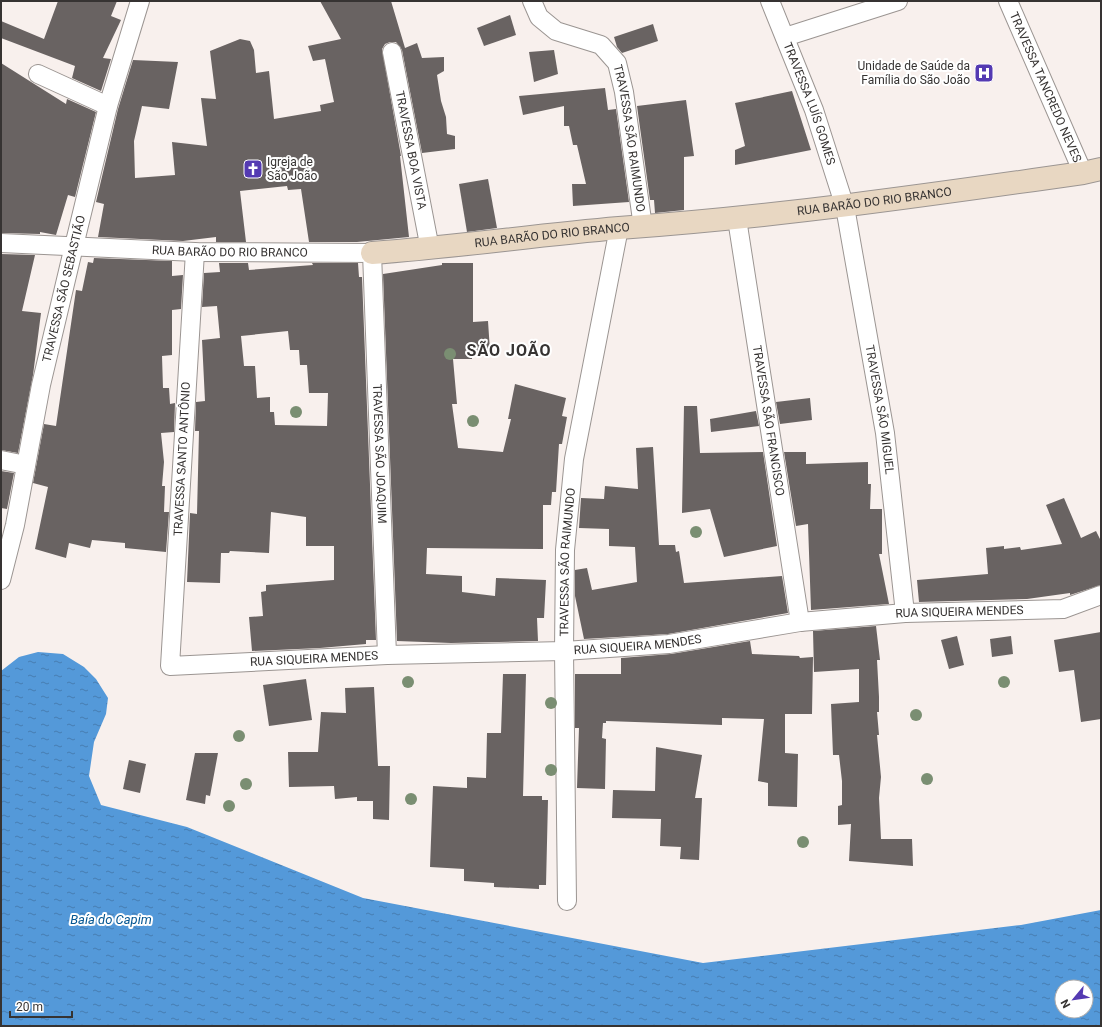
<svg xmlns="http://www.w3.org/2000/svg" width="1102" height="1027" viewBox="0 0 1102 1027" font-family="Roboto,sans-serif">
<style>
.water{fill:url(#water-ripples);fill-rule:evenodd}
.building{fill:#696362;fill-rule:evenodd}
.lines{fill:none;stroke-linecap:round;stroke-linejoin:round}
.street-casing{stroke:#9b9592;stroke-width:20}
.secondary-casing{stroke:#9b9592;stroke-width:24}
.street{stroke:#fff;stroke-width:18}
.secondary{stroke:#e8d7c2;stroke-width:22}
.tree{fill:#7a8e72}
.labels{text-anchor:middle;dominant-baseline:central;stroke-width:4;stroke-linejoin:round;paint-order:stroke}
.poi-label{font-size:12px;fill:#363332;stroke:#fff;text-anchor:end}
.street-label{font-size:12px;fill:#363332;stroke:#fff}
.water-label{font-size:13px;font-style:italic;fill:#045692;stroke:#fff}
.district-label{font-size:16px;font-weight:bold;letter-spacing:1px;fill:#363332;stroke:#fff}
</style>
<defs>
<pattern id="water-ripples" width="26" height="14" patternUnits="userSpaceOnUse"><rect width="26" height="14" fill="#5499d9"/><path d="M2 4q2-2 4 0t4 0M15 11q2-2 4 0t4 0" fill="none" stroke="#467db1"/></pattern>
</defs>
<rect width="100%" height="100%" fill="#f8f0ed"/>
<path class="water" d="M38 652 63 654 84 667 96 679 108 698 106 714 94 742 89 776 101 805 187 827 363 898 703 963 1021 925 1101 910V1026H1V671L19 657ZM1062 987H1086V1011H1062Z"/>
<g class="building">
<path d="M58 1H117L111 16 121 20 103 58 111 59 101 91 72 78 75 66 1 38V21L44 39Z"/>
<path d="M320 1H391L405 48 417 43 422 58 444 57V71L437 75 441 101 446 117 447 134 455 136V149L422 153 402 50 396 42H390L385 44 382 49 401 156H400L409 237 357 242H309L301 189 288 190 287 186 240 191 246 242H216V237L183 241 98 237 104 204 96 202 118 109 133 60 178 62 169 109 142 106 134 141 135 178 175 175 172 142 207 146 201 98 216 99 210 51 240 39 250 41 254 50 256 73 269 71 274 119 321 111 320 105 334 102 325 59 313 61 308 46 341 39Z"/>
<path d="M510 15 516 35 484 46 477 28Z"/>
<path d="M653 24 658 41 622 53 617 47 614 37Z"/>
<path d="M554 50 558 74 534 82 529 52Z"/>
<path d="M1 63 66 104 67 99 96 112 75 197 68 195 56 235 40 232V234L1 233Z"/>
<path d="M605 88 608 110 616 109 629 202 573 206 572 184H586L577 145H573L569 126H564V106L523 115 519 96Z"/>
<path d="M792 91 811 150 735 165V150L745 146 735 103Z"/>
<path d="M686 100 694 156 684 157V210L655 213 654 200H650L637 106Z"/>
<path d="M488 179 497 228 467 232 459 184Z"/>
<path d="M1 254 35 255 22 311 41 313 33 375 18 453 1 450Z"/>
<path d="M94 258 172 261V276L183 275 181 309 172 310V355L162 356 163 388H169L170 404 175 403 174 432 161 433 164 462 162 486H165L164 512H169L166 552 125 548V543L92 540 90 548 69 543 66 558 35 549 48 487 33 483 44 424 56 426 76 290 82 291 88 262 93 263Z"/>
<path d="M219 263H248L249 270 313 265 312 263H358L359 277H362L376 640H366V644L320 648 252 651 249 617 263 616 261 592 266 591V585L334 580V546H306V517L271 512 269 553 230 551 229 553H221L220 583 187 582 190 513 197 514 199 431H195L196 402 205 401 202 340 220 338 217 306 202 307 204 273 220 272ZM288 331 290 350H299L300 365H307L309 393H328L327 426 275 425 274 412H270V397L257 398 255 366H244L241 336Z"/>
<path d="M442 263H473V322L488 321 490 351 472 353V359H453L457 404H452L458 448 503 452 511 419H508L515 384 566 398 562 416 567 417 562 444H559L556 492H552L551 505H543V549L427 548 426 574 462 576V592L495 596 496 578 546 580 544 618H537L538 641 451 643 397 641 383 274 442 265Z"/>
<path d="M810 398 812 420 780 424 776 402Z"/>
<path d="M684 406H697L700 453 763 452 777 546 724 557 710 509 682 513Z"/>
<path d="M756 411 759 426 711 432 710 419Z"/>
<path d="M653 447 659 545H675L676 552 679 551 684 583 782 576 788 613 668 634 584 639 575 596V570L587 568 592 590 637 582 635 547 609 546V529L579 528 581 498 604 499 605 486 638 489 636 448Z"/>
<path d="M784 452H806V464L868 462V484H871L870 509H882V554H879L889 604 811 610 808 524 796 526Z"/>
<path d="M1 471 14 473 7 509 1 508Z"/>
<path d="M1064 498 1081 538 1096 531 1101 541V585L1070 595V593L1027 599 919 602 917 580 988 574 986 548 1004 546V549L1020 547 1021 550 1062 544 1046 505Z"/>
<path d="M876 626 880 660H877L879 697V712H877L879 735H877L881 777 879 798 881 839H912L913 866 849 861 851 824 838 825V806L842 805V781L839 755H833L831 704 859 702V669L814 672 813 631Z"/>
<path d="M1101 632V719L1081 722 1074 670 1059 672 1054 640Z"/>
<path d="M957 636 964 665 949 669 941 640Z"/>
<path d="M1011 636 1013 654 992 657 990 639Z"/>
<path d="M750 641 752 654 799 656 800 658 813 657 812 714H785V753L798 754 797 807 768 806V783L758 781 764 719 722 718V725L606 721V723H603L602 738 606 739 605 789 577 788 579 728H575V674H621V658L671 654Z"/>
<path d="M503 674H526L523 796H542V800H548L546 885H539V889L494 887V883L464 881V869L430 867 433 786 467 788V777L486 778 487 733H501Z"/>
<path d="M306 679 312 720 269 726 263 685Z"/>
<path d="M374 687 378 766H390L389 820 373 819V801H357V797L335 799 334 786 289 787 288 752H318L321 712 346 713 345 688Z"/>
<path d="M656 747 702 755 695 798H702L699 860 680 859 681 847 660 846 661 819 612 818 613 790 655 791Z"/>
<path d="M195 753H218L210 796 206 795 205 804 186 800Z"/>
<path d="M129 760 146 764 140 793 123 789Z"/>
</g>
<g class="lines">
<defs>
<g id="street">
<path id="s1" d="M532 1 539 17 556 31 601 45 617 63 624 92 643 227"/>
<path id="s2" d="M770 1 814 110 845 207 885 433 905 613"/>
<path id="s3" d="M1008 1 1083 173"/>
<path d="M785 37 898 1"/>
<path id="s4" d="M392 52 430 249"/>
<path d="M38 74 108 106"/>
<path id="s5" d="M737 219 800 622"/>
<path id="s6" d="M1 243 195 252 372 253 387 655"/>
<path id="s7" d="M195 252 170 666 387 655 564 651 669 644 800 622 905 613 1063 609 1101 595"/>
<path d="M1 460 26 465"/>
<path id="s8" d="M1 580 15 525 41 385 74 246 108 106 140 1"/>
<path id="s9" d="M567 901 564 651 565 550 574 459 619 228"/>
</g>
<g id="secondary">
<path id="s10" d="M372 253C455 247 537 235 619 228 775 217 929 195 1083 173L1101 169"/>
</g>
</defs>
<use href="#street" class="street-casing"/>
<use href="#secondary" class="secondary-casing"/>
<use href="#street" class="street"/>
<use href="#secondary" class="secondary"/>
</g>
<g class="tree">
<circle cx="450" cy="354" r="6"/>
<circle cx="296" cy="412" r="6"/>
<circle cx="473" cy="421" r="6"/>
<circle cx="696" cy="532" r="6"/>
<circle cx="408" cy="682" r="6"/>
<circle cx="1004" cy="682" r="6"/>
<circle cx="551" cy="703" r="6"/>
<circle cx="916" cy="715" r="6"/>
<circle cx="239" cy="736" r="6"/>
<circle cx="551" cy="770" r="6"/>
<circle cx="927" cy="779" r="6"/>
<circle cx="246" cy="784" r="6"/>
<circle cx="411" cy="799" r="6"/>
<circle cx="229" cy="806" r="6"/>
<circle cx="803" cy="842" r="6"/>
</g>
<defs>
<symbol id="hospital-square" viewBox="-11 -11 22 22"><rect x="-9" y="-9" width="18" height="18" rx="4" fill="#543ab2" stroke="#fff"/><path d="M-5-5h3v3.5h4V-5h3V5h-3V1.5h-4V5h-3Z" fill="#fff"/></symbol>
<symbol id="church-square" viewBox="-11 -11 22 22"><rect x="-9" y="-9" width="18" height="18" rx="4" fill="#543ab2" stroke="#fff"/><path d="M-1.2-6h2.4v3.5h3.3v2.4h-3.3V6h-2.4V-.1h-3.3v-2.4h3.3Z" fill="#fff"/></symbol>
</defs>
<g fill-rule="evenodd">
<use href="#hospital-square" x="973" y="62" width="22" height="22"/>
<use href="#church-square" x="242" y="158" width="22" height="22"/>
</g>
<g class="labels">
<g class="poi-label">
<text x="970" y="66">Unidade de Saúde da<tspan x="970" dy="14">Família do São João</tspan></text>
<text x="267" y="162" text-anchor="start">Igreja de<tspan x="267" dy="14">São João</tspan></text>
</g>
<g class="street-label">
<text stroke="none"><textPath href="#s3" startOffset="94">TRAVESSA TANCREDO NEVES</textPath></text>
<text stroke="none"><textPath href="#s2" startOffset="110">TRAVESSA LUÍS GOMES</textPath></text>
<text stroke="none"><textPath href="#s1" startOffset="187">TRAVESSA SÃO RAIMUNDO</textPath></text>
<text stroke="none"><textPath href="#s4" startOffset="100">TRAVESSA BOA VISTA</textPath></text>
<text stroke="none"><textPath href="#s10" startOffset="505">RUA BARÃO DO RIO BRANCO</textPath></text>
<text stroke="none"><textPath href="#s10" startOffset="181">RUA BARÃO DO RIO BRANCO</textPath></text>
<text stroke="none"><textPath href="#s6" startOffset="229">RUA BARÃO DO RIO BRANCO</textPath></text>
<text stroke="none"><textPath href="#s8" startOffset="298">TRAVESSA SÃO SEBASTIÃO</textPath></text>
<text stroke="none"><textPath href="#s2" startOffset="425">TRAVESSA SÃO MIGUEL</textPath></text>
<text stroke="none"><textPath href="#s5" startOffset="204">TRAVESSA SÃO FRANCISCO</textPath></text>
<text stroke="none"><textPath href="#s6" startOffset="572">TRAVESSA SÃO JOAQUIM</textPath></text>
<text transform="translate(182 459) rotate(-87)">TRAVESSA SANTO ANTÔNIO</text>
<text stroke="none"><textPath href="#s9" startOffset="339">TRAVESSA SÃO RAIMUNDO</textPath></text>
<text stroke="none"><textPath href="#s7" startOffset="1207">RUA SIQUEIRA MENDES</textPath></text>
<text stroke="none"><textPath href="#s7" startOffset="883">RUA SIQUEIRA MENDES</textPath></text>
<text stroke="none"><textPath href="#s7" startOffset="559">RUA SIQUEIRA MENDES</textPath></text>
</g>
<g class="water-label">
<text x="111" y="919">Baía do Capim</text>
</g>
<g class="district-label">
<text x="509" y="350">SÃO JOÃO</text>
</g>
</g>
<rect width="1102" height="1027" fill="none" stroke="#363332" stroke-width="4"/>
<g transform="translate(1074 999) rotate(241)"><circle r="19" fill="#ffffff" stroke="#afadad"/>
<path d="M0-3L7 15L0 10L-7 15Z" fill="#543ab2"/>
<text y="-6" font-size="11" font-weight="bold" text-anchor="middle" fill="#363332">N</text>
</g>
<path d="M10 1011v6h62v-6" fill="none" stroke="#363332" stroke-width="2"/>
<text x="16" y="1011" font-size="12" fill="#363332" stroke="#ffffff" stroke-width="3" paint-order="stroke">20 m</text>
</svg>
